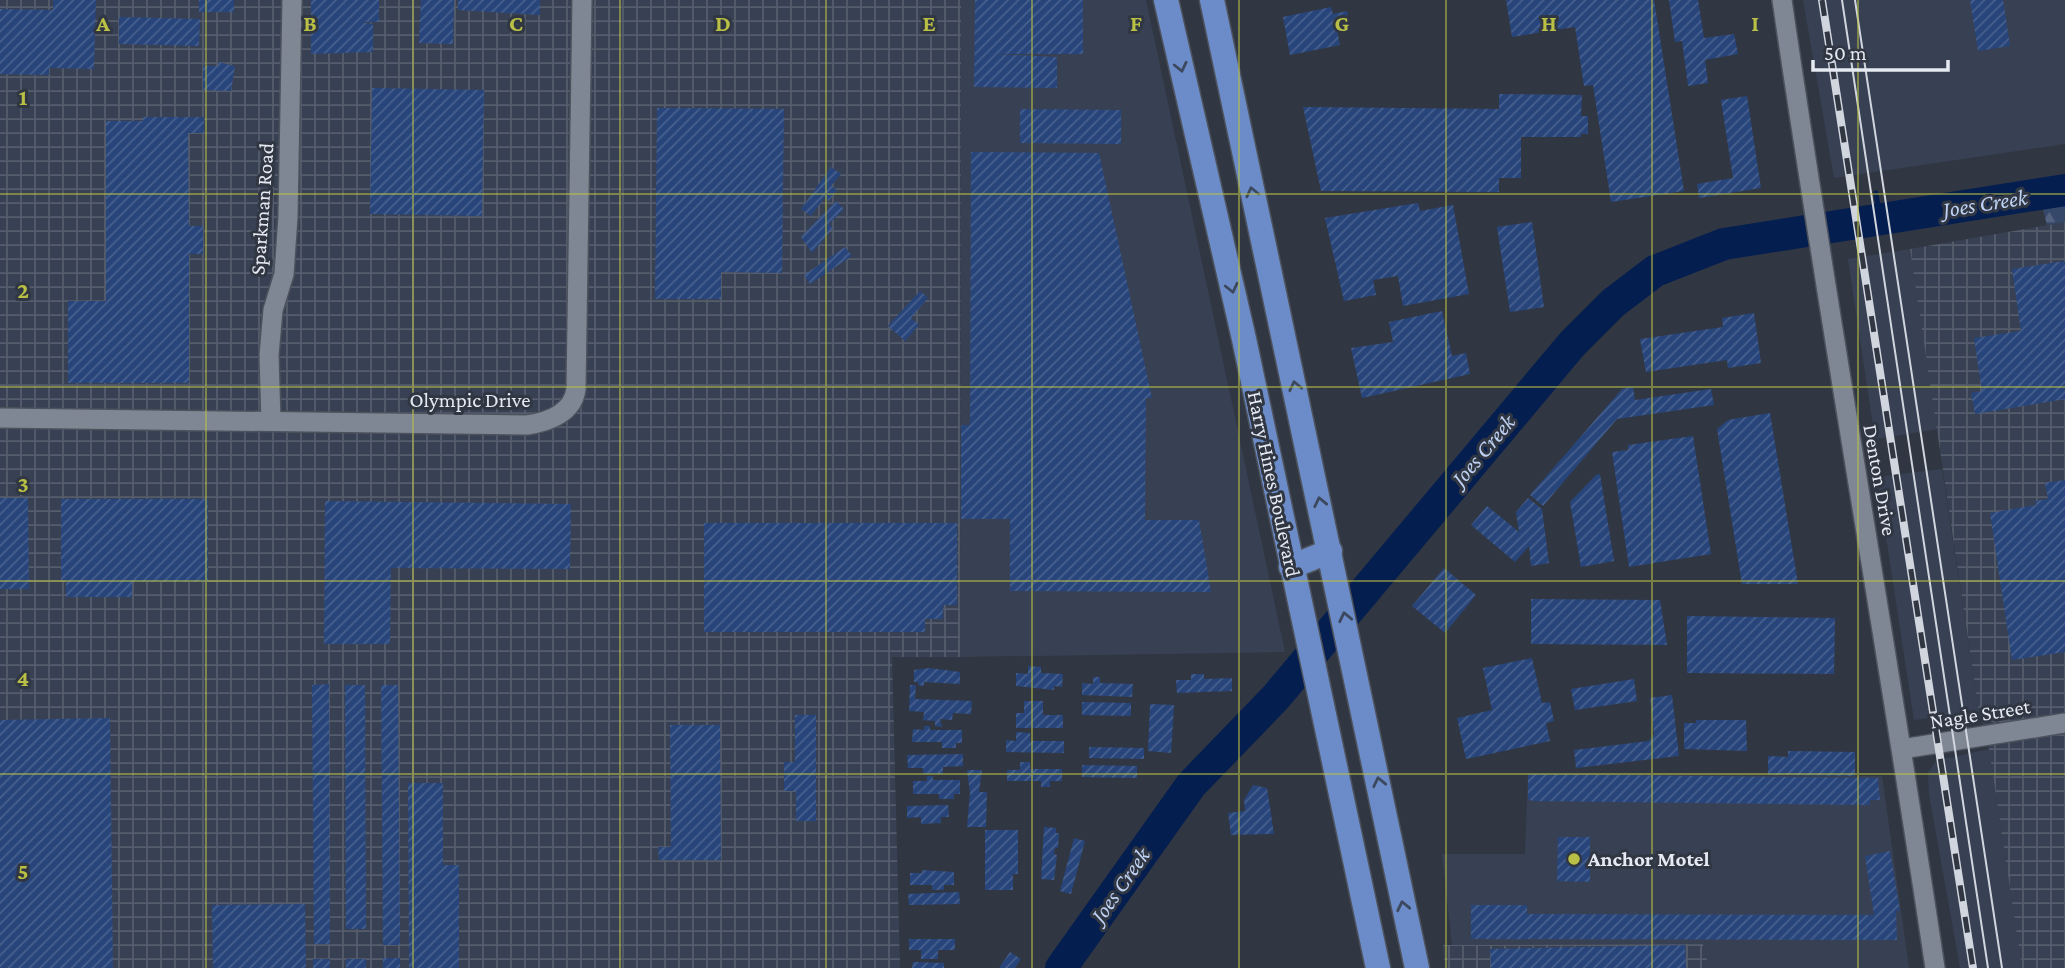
<svg xmlns="http://www.w3.org/2000/svg" width="2065" height="968" viewBox="0 0 2065 968" font-family="'Crimson Pro',serif">
<style>
.built{fill:#384153}
.industrial{fill:url(#industrial-grid)}
.forest{fill:url(#forest-firs)}
.lines{fill:none;stroke-linecap:round;stroke-linejoin:round}
.stream{stroke:#051e50;stroke-width:5}
.river{stroke:#051e50;stroke-width:32}
.building{fill:url(#building-hatch)}
.minor-casing{stroke:#4d535d;stroke-width:22}
.major-casing{stroke:#4d535d;stroke-width:27}
.minor{stroke:#7f8795;stroke-width:19}
.major{stroke:#6c8cc9;stroke-width:24}
.tram{stroke:#d1d6de;stroke-width:2}
.rail-casing{stroke:#d1d6de;stroke-width:8}
.rail{stroke:#303743;stroke-width:5;stroke-dasharray:16;stroke-linecap:butt}
.oneway{stroke:#3c485e}
.grid{fill:none;stroke:#bac045;stroke-width:2;stroke-opacity:0.55}
.poi-dot{fill:#bac045;stroke:#303743;stroke-width:2.5}
.labels{text-anchor:middle;dominant-baseline:central;stroke-width:6;stroke-linejoin:round;paint-order:stroke}
.street-label{font-size:21px;fill:#e5eaf2;stroke:#303743}
.poi-label{font-size:21px;font-weight:bold;fill:#e5eaf2;stroke:#303743;text-anchor:start}
.water-label{font-size:23px;font-style:italic;fill:#bfd2f4;stroke:#303743}
.grid-label{font-size:23px;text-anchor:middle;font-weight:bold;fill:#bac045;stroke:#303743;stroke-width:6;stroke-linejoin:round;paint-order:stroke}
</style>
<defs>
<pattern id="industrial-grid" width="8" height="8" patternUnits="userSpaceOnUse" patternTransform="scale(1.75)"><rect width="8" height="8" fill="#384153"/><path d="M0 4h8M4 0v8" fill="none" stroke="#555d6c"/></pattern>
<pattern id="forest-firs" width="22" height="20" patternUnits="userSpaceOnUse" patternTransform="scale(1.75)"><rect width="22" height="20" fill="#364869"/><path d="M5 1l3.5 6h-7zM16 11l3.5 6h-7z" fill="#53637f"/></pattern>
<pattern id="building-hatch" width="6" height="6" patternUnits="userSpaceOnUse" patternTransform="scale(1.75)"><rect width="6" height="6" fill="#28457b"/><path d="M-1 1l2-2M0 6l6-6M5 7l2-2" fill="none" stroke="#47608e"/></pattern>
</defs>
<rect width="100%" height="100%" fill="#303743"/>
<g class="built">
<path d="M961 0H1146L1285 652 960 657Z"/>
<path d="M1803 0H2065V144L1834 178Z"/>
<path d="M1910 249 1939 429 1875 439 1848 259Z"/>
<path d="M1942 469 1979 712 1914 720 1877 477Z"/>
<path d="M1989 749 2022 968H1960L1929 794 1928 773 1936 761Z"/>
<path d="M1528 774 1882 776 1909 968H1709L1703 944 1452 945 1442 854H1525Z"/>
</g>
<g class="industrial">
<path d="M0 0H961L960 657H892L900 968H0Z"/>
<path d="M2065 222V968H2022L1989 749 1979 712 1910 249Z"/>
<path d="M1703 944 1709 968H1445L1443 945Z"/>
</g>
<path class="forest" d="M2065 203V222L2047 225 2042 206Z"/>
<g class="lines">
<path class="stream" d="M1876 193 1880 220"/>
<path class="river" d="M1061 968 1191 785 1276 697 1572 344 1613 303 1655 271 1724 244 2065 190"/>
</g>
<g class="building">
<path d="M53 0H96L94 69 49 68V75L0 74V9L53 10Z"/>
<rect x="199" y="0" width="35" height="12"/>
<path d="M311 0H379V22H361L373 24V52L311 54Z"/>
<path d="M421 0H454L453 44 419 43Z"/>
<path d="M458 0H540V15L458 10Z"/>
<path d="M975 0H1083V54H992L1057 57V88L974 87Z"/>
<path d="M1506 0H1654L1684 191 1611 202 1593 85 1584 86 1575 27 1512 37Z"/>
<path d="M1669 0H1698L1704 38 1734 34 1738 54 1705 60 1708 83 1688 86 1682 41 1675 42Z"/>
<path d="M1970 0H2003L2010 46 1978 51Z"/>
<path d="M1331 7 1333 14 1347 11 1350 27 1337 30 1340 45 1290 55 1283 17Z"/>
<path d="M119 17 200 19 199 46 119 44Z"/>
<path d="M218 62 235 66 231 91 203 90V66H218Z"/>
<path d="M372 88 484 90 482 216 370 214Z"/>
<path d="M1499 94 1582 95 1581 116H1588V134H1581V137H1521V178H1499V192L1321 191 1303 107 1499 109Z"/>
<path d="M1747 96 1761 188 1699 198 1697 184 1733 178 1721 100Z"/>
<path d="M657 108 784 109 782 273 721 272V299H655Z"/>
<path d="M1020 109 1121 110V144L1020 143Z"/>
<path d="M143 117H204V133H188L189 226H203V254H189V383H68V301H106V121H143Z"/>
<path d="M971 152 1099 153 1152 398H1146L1145 520H1199L1211 592 1010 591V519H961V425H970Z"/>
<path d="M831 167 841 174 831 186 837 190 829 201 824 198 811 216 801 209Z"/>
<path d="M836 201 844 209 829 224 833 228 812 253 801 237Z"/>
<path d="M1418 203 1420 211 1453 205 1469 294 1403 306 1398 276 1373 280 1376 295 1344 301 1325 218Z"/>
<path d="M1532 222 1544 307 1510 312 1497 227Z"/>
<path d="M845 247 852 256 810 284 804 275Z"/>
<path d="M2065 261V399L1975 414 1971 393 1982 391 1974 338 2021 331 2012 269Z"/>
<path d="M920 291 928 298 911 318 919 325 905 341 888 326Z"/>
<path d="M1442 311 1452 356 1466 353 1470 374 1362 398 1351 348 1393 342 1389 322Z"/>
<path d="M1754 313 1761 363 1728 368 1727 360 1646 372 1640 339 1723 327 1722 318Z"/>
<path d="M1633 387 1635 400 1711 389 1714 405 1617 419 1543 506 1530 495 1622 389Z"/>
<path d="M1770 413 1798 584H1742L1717 429 1728 420Z"/>
<path d="M1693 436 1711 554 1629 567 1612 452 1628 450V445Z"/>
<path d="M1600 474 1614 561 1581 567 1570 502 1596 475Z"/>
<path d="M2065 480V652L2012 660 1990 513 2036 505 2035 501 2048 499 2045 483Z"/>
<path d="M0 498H28L29 589H0Z"/>
<path d="M1528 498 1542 509 1549 563 1531 566 1529 546 1515 562 1471 525 1487 506 1519 532 1516 512Z"/>
<path d="M61 499H208V582H132V597H66V580H61Z"/>
<path d="M325 501 571 504 570 569 391 568 390 644H324Z"/>
<path d="M704 523H957V605H943V619H925V632H704Z"/>
<path d="M1444 568 1476 595 1445 633 1412 606Z"/>
<path d="M1531 599 1660 600 1667 645 1531 644Z"/>
<path d="M1687 616 1835 618 1834 674 1687 673Z"/>
<path d="M1532 658 1542 703 1550 702 1554 721 1546 723 1550 741 1466 759 1457 718 1492 710 1483 668Z"/>
<path d="M1028 666 1041 667V673L1063 674 1062 687 1054 686V690L1016 686V673L1028 674Z"/>
<path d="M929 668 960 672V684L924 682V686L918 685V682H914V670Z"/>
<path d="M1191 674H1204V679L1232 678V691L1177 693 1176 680H1191Z"/>
<path d="M1093 677H1100V683L1133 684 1132 697 1082 695V683L1093 684Z"/>
<path d="M1634 679 1637 701 1575 710 1571 689Z"/>
<path d="M329 684 330 944H314L312 685Z"/>
<path d="M345 685H365L366 929H346Z"/>
<path d="M381 685H398L400 945H383Z"/>
<path d="M910 685H916L915 699 972 701 971 714 953 713 952 720 940 719 942 727 935 726V721L923 720 924 712 909 711Z"/>
<path d="M1672 695 1679 756 1576 768 1574 750 1649 741 1654 734 1650 698Z"/>
<path d="M1024 701H1043V715H1063V728H1016V713H1024Z"/>
<path d="M1082 702 1131 703V716L1082 715Z"/>
<path d="M1150 704 1174 705 1171 753 1148 751Z"/>
<path d="M795 715H816V821H796V791H784V762H795Z"/>
<path d="M110 718 113 968H0V720Z"/>
<path d="M1696 720H1746L1747 751 1684 749V723H1696Z"/>
<path d="M670 725H720L721 860H659L658 847H671Z"/>
<path d="M924 726H930V730H962V743H956V748H942V742H912L913 729 924 730Z"/>
<path d="M1016 732 1030 733V741H1064V753L1006 752V740L1016 741Z"/>
<path d="M1089 747 1144 748V759L1089 758Z"/>
<path d="M1788 751 1855 752V776L1768 775V756L1788 757Z"/>
<path d="M963 754V766L943 767V774H923V768H908L907 755Z"/>
<path d="M1020 762H1030V769H1062V781H1050V787H1041V781H1007V770H1020Z"/>
<path d="M1082 765 1137 766V778L1082 777Z"/>
<path d="M967 770H982L979 792H987L986 827H967L970 793Z"/>
<path d="M1528 774 1878 778 1880 800H1870V805L1532 801 1528 799Z"/>
<path d="M927 776H933V780H960V794H954V799H939V794H913V781H927Z"/>
<path d="M408 783H443V865H459V968H409Z"/>
<path d="M1253 785 1267 788 1274 834 1231 835 1228 813 1245 811 1244 800Z"/>
<path d="M948 805 949 817H941V823L921 824V817L907 818V806Z"/>
<path d="M1044 827 1056 828V833H1059L1058 848H1055L1054 854 1057 855 1054 880 1041 879Z"/>
<path d="M985 830H1018V874H1013V890H985Z"/>
<path d="M1558 837H1590V882L1557 881Z"/>
<path d="M1074 838 1085 841 1071 894 1060 891Z"/>
<path d="M1890 851 1900 911H1896L1897 940 1471 939V905H1527V914L1874 915 1865 856Z"/>
<path d="M922 870 954 872V885H944V890H932V885H910V873H922Z"/>
<path d="M959 892 960 904 909 905 908 894Z"/>
<path d="M305 904 306 968H213L212 905Z"/>
<path d="M909 939H955V950H938V959H921V950H909Z"/>
<path d="M1685 945 1686 968H1491L1490 949Z"/>
<path d="M1010 952 1021 959 1015 968H999Z"/>
<rect x="383" y="958" width="17" height="10"/>
<rect x="313" y="959" width="17" height="9"/>
<rect x="346" y="959" width="20" height="9"/>
<path d="M913 962 944 963V968H912Z"/>
</g>
<g class="lines">
<defs>
<g id="minor">
<path d="M1782 0C1829 323 1887 645 1935 968"/>
<path d="M0 418 527 425C548 422 573 413 576 389L582 0"/>
<path d="M271 421 269 355 273 310 284 274 288 217 292 0"/>
<path d="M1902 749 2065 723"/>
</g>
<g id="major">
<path d="M1166 0 1244 339 1378 968"/>
<path d="M1212 0 1417 968"/>
<path d="M1291 567 1330 551"/>
</g>
</defs>
<use href="#minor" class="minor-casing"/>
<use href="#major" class="major-casing"/>
<use href="#minor" class="minor"/>
<use href="#major" class="major"/>
<g class="tram">
<path d="M1842 0 1988 968"/>
<path d="M1855 0 2002 968"/>
</g>
<defs>
<path id="rail" d="M1822 0 1973 968"/>
</defs>
<use href="#rail" class="rail-casing"/>
<use href="#rail" class="rail"/>
</g>
<defs><path id="oneway-chevron" d="M-2-3.5L2.5 0L-2 3.5" fill="none" stroke-width="1.6" stroke-linecap="round" stroke-linejoin="round" transform="scale(1.75)"/></defs>
<g class="oneway">
<use href="#oneway-chevron" transform="translate(1181 67) rotate(77)"/>
<use href="#oneway-chevron" transform="translate(1252 192) rotate(-103)"/>
<use href="#oneway-chevron" transform="translate(1232 288) rotate(77)"/>
<use href="#oneway-chevron" transform="translate(1295 386) rotate(-102)"/>
<use href="#oneway-chevron" transform="translate(1320 502) rotate(-102)"/>
<use href="#oneway-chevron" transform="translate(1345 617) rotate(-102)"/>
<use href="#oneway-chevron" transform="translate(1379 782) rotate(-102)"/>
<use href="#oneway-chevron" transform="translate(1403 906) rotate(-102)"/>
</g>
<path class="grid" d="M206 0V968M413 0V968M620 0V968M826 0V968M1032 0V968M1239 0V968M1446 0V968M1652 0V968M1858 0V968M0 194H2065M0 387H2065M0 581H2065M0 774H2065"/>
<circle class="poi-dot" cx="1574" cy="859" r="7"/>
<g class="labels">
<g class="street-label">
<text transform="translate(262 209) rotate(-86)">Sparkman Road</text>
<text x="470" y="400">Olympic Drive</text>
<text transform="translate(1880 480) rotate(80)">Denton Drive</text>
<text transform="translate(1274 484) rotate(78)">Harry Hines Boulevard</text>
<text transform="translate(1980 714) rotate(-9)">Nagle Street</text>
</g>
<g class="poi-label">
<text x="1588" y="859">Anchor Motel</text>
</g>
<g class="water-label">
<text transform="translate(1985 203) rotate(-9)">Joes Creek</text>
<text transform="translate(1483 450) rotate(-50)">Joes Creek</text>
<text transform="translate(1120 885) rotate(-55)">Joes Creek</text>
</g>
</g>
<g class="grid-label">
<text x="103" y="31">A</text>
<text x="310" y="31">B</text>
<text x="516" y="31">C</text>
<text x="723" y="31">D</text>
<text x="929" y="31">E</text>
<text x="1136" y="31">F</text>
<text x="1342" y="31">G</text>
<text x="1549" y="31">H</text>
<text x="1755" y="31">I</text>
<text x="23" y="105">1</text>
<text x="23" y="298">2</text>
<text x="23" y="492">3</text>
<text x="23" y="686">4</text>
<text x="23" y="879">5</text>
</g>
<path d="M1813 60v10h135v-10" fill="none" stroke="#e5eaf2" stroke-width="3.5"/>
<text x="1824" y="60" font-size="21" fill="#e5eaf2" stroke="#303743" stroke-width="5" paint-order="stroke">50 m</text>
</svg>
